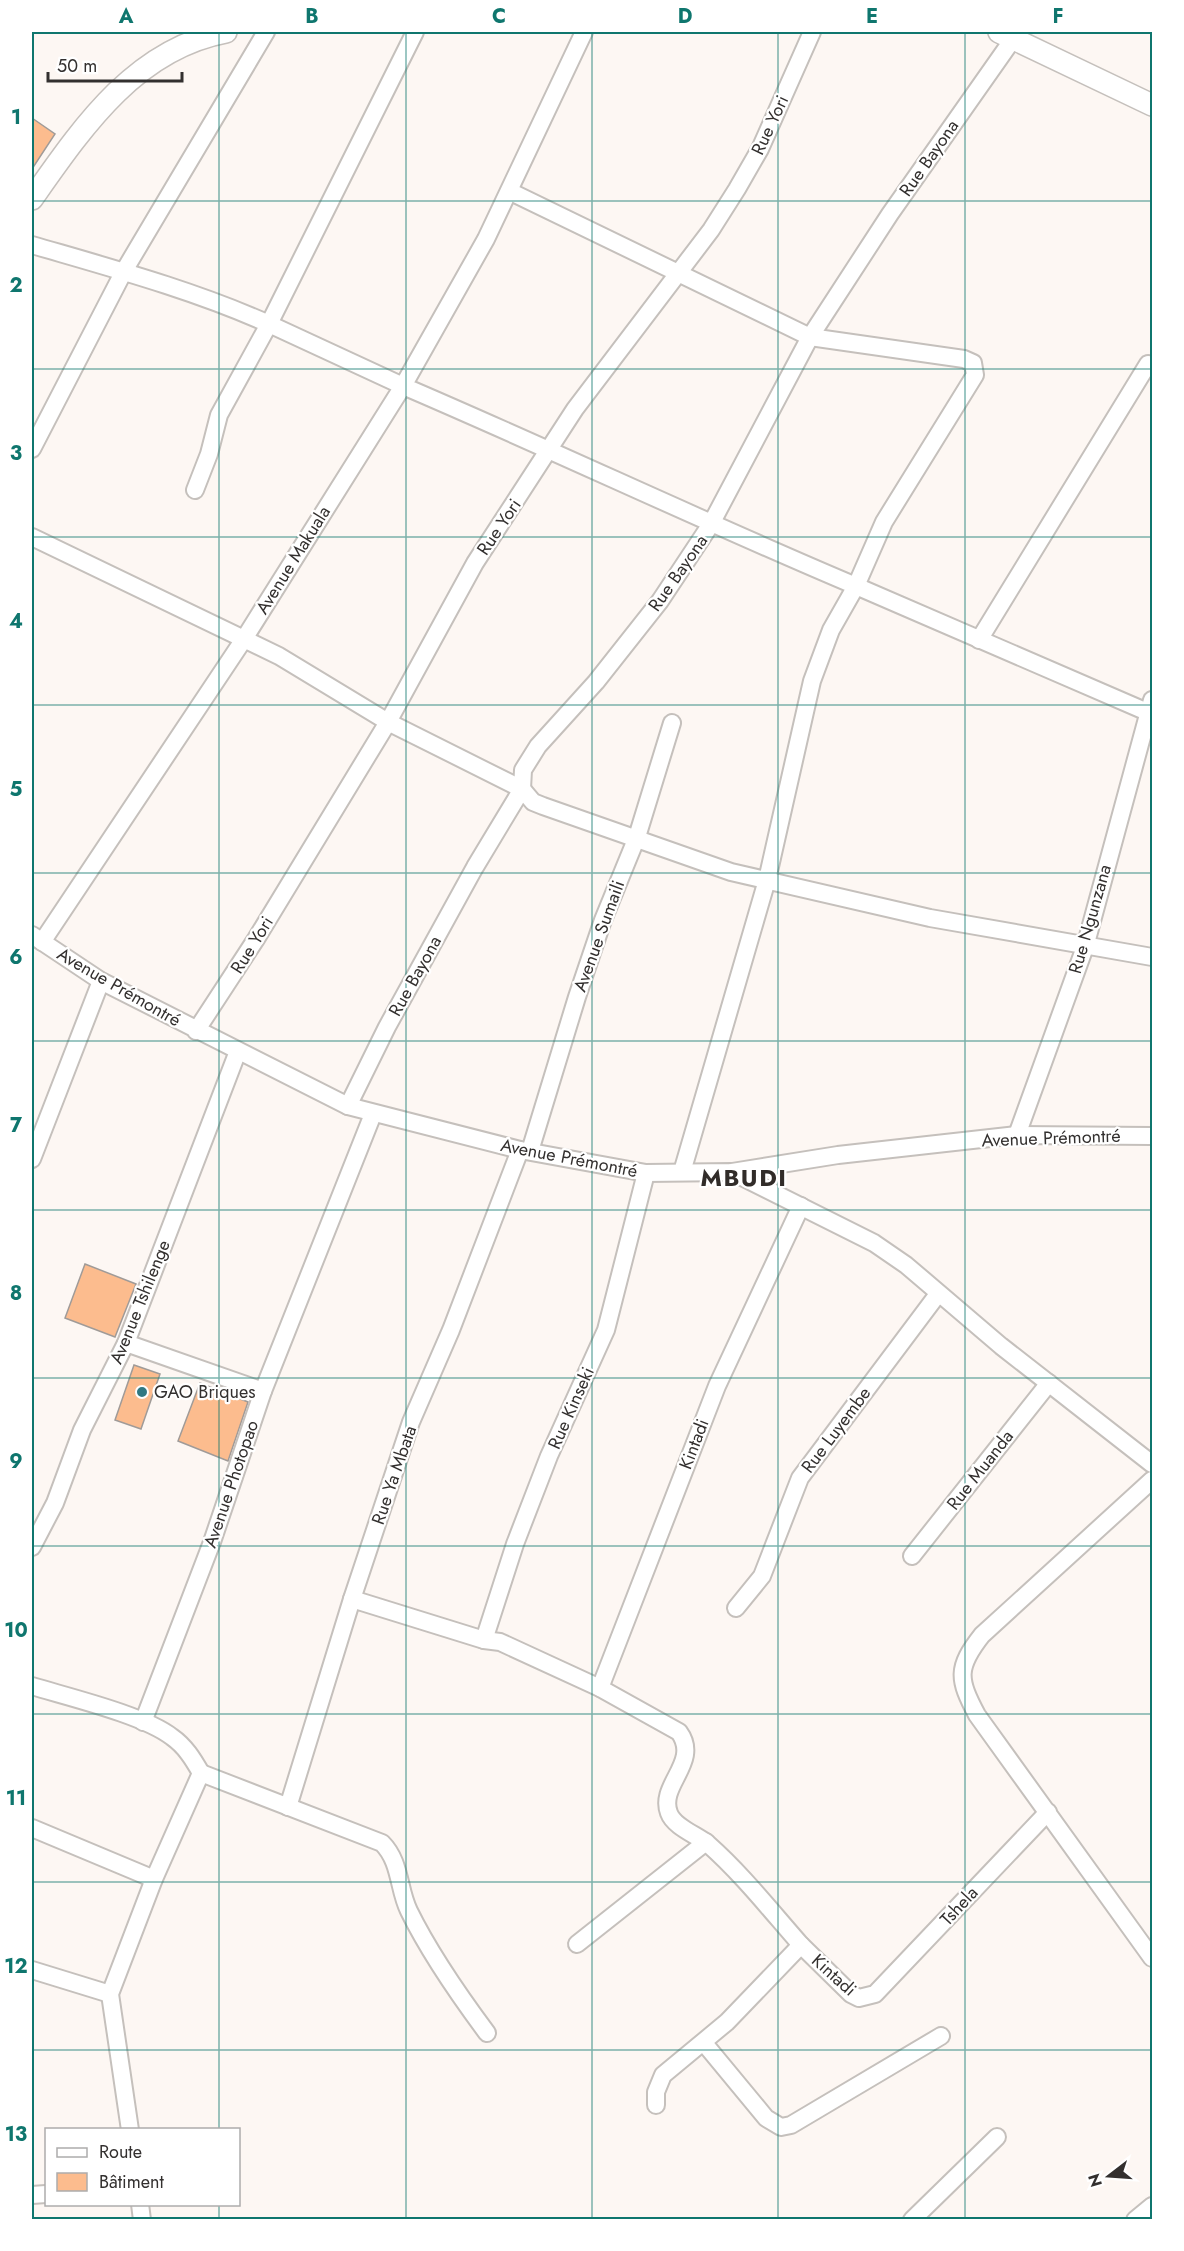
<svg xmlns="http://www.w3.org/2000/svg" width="1184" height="2251" viewBox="0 0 1184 2251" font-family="Jost,sans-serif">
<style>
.building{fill:#fcbc8e;stroke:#a09b98;stroke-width:1.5}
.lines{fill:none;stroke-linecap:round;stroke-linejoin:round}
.minor-casing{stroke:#c5c0bc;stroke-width:20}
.tertiary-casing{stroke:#c5c0bc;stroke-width:24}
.minor{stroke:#fff;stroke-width:16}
.tertiary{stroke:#fff;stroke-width:21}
.grid{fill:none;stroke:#0f766e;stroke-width:1.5;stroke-opacity:0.55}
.poi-dot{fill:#317882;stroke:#fff;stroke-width:2}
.labels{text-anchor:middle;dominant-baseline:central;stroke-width:4.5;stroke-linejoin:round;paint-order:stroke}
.street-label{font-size:18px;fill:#33302f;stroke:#fff}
.poi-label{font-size:18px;fill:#33302f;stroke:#fff;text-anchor:start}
.district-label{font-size:24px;font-weight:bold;letter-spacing:1.5px;fill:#312c29;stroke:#fff}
.neatline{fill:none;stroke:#0f766e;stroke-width:2}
.grid-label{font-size:20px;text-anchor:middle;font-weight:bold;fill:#0f766e}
</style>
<rect width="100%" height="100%" fill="#fdf7f3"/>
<g class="building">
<path d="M32 118 55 134 32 169Z"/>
<path d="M85 1264 136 1284 115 1337 65 1318Z"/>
<path d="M134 1365 160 1374 141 1429 115 1420Z"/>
<path d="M200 1383 248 1402 228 1461 178 1441Z"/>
</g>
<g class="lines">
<defs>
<g id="minor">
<path d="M509 191 810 337 964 359 973 363 975 375 884 522 856 586C704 522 555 451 403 386L486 239 584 32"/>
<path d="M32 245C111 268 193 290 269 324L415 32"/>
<path d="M32 449 124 271 266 32"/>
<path d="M32 537 279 656 388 722 522 789 533 802 543 806 731 872 930 918 1152 957"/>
<path d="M979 640 1148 364"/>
<path d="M32 935 101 981 348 1106 520 1150 646 1173 732 1172 838 1155 1017 1135 1152 1136"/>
<path d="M42 942 244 639 403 386 269 324 219 415 209 454 195 490"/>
<path d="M196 1031 256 939 388 722 475 563 575 409 711 230 737 189 760 149 812 32"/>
<path d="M348 1106 387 1027 475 867 522 789 523 770 538 746 596 682 660 601 711 524 810 337 890 214 1013 39"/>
<path d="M1017 1135 1085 947 1152 700"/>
<path d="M530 1151 577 997 603 920 637 837 672 723"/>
<path d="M32 1159 101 981"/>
<path d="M682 1172 767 880 812 681 831 630 856 586 1152 714"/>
<path d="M732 1172 874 1243 906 1265 1001 1346 1152 1464"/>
<path d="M126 1343 263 1391"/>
<path d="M1152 1480 982 1635C956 1668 958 1679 977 1715L1152 1958"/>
<path d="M32 1547 55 1503 82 1430 126 1343 238 1051"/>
<path d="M912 1556 1049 1383"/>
<path d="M352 1599 484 1640 500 1642 600 1688 679 1732C701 1762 658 1785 669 1813 674 1827 697 1835 708 1844 742 1874 771 1911 801 1945L727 2022 663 2075 656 2092V2105"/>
<path d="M736 1608 762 1576 800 1478 938 1294"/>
<path d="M484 1640 515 1544 549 1456 606 1330 646 1173"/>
<path d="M32 1686C68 1697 144 1715 172 1737 185 1746 193 1759 201 1773L154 1879 110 1994 130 2130"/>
<path d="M600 1688 717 1386 801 1206"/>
<path d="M143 1722 212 1542 263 1391 373 1114"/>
<path d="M201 1773 382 1843C401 1862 398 1889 409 1911 430 1954 458 1994 487 2033"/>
<path d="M288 1807 352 1599 411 1422 451 1330 520 1150"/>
<path d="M32 1828 154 1879"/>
<path d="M577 1944 706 1842"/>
<path d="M801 1945 851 1994 859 1998 875 1994 1048 1812"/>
<path d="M32 1970 110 1994"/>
<path d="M704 2043 766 2118 781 2127 791 2125 941 2036"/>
<path d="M32 2195 46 2194"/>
<path d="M140 2204 142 2220"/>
<path d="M912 2220 997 2137"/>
<path d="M1135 2220 1152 2206"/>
</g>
<g id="tertiary">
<path d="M999 32 1152 105"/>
<path d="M32 199C82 128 135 49 226 32"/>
</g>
</defs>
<use href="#minor" class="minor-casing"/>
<use href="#tertiary" class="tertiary-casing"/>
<use href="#minor" class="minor"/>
<use href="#tertiary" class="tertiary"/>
</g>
<path class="grid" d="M219 32V2130M406 32V2220M592 32V2220M778 32V2220M965 32V2220M32 201H1152M32 369H1152M32 537H1152M32 705H1152M32 873H1152M32 1041H1152M32 1210H1152M32 1378H1152M32 1546H1152M32 1714H1152M32 1882H1152M32 2050H1152M219 2204V2220"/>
<circle class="poi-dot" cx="142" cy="1392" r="6"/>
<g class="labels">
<g class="street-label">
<text transform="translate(770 125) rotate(-65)">Rue Yori</text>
<text transform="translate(929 158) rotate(-55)">Rue Bayona</text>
<text transform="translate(499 527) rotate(-56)">Rue Yori</text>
<text transform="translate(293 560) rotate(-58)">Avenue Makuala</text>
<text transform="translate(678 573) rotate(-55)">Rue Bayona</text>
<text transform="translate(1090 919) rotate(-74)">Rue Ngunzana</text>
<text transform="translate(599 936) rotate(-70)">Avenue Sumaili</text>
<text transform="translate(252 945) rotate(-58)">Rue Yori</text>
<text transform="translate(415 976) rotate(-61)">Rue Bayona</text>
<text transform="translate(119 987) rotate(30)">Avenue Prémontré</text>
<text transform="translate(1051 1138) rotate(-2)">Avenue Prémontré</text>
<text transform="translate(569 1158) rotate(11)">Avenue Prémontré</text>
<text transform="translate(140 1302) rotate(-68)">Avenue Tshilenge</text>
<text transform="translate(571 1408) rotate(-66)">Rue Kinseki</text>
<text transform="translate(836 1430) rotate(-53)">Rue Luyembe</text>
<text transform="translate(694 1444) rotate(-69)">Kintadi</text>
<text transform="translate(980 1470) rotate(-52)">Rue Muanda</text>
<text transform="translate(394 1475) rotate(-71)">Rue Ya Mbata</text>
<text transform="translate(231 1484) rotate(-71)">Avenue Photopao</text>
<text transform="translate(959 1906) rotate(-47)">Tshela</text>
<text transform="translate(834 1975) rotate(42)">Kintadi</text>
</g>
<g class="poi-label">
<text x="154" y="1392">GAO Briques</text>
</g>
<g class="district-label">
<text x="744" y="1177">MBUDI</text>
</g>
</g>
<rect width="1184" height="2251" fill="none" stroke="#ffffff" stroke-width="66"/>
<rect x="45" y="2128" width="195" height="78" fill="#ffffff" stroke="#adacac" stroke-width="1.5"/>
<rect x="57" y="2148" width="30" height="9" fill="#ffffff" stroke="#adacac" stroke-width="1.5"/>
<text x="99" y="2158" font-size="18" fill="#33302f">Route</text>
<rect x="57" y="2173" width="30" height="18" fill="#fcbc8e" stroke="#adacac" stroke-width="1.5"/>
<text x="99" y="2188" font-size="18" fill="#33302f">Bâtiment</text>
<g transform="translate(1109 2176) rotate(253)" stroke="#ffffff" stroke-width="4.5" paint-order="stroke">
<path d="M0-4.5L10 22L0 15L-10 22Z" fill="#33302f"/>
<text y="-9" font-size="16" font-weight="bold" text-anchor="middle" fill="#33302f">N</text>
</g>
<path d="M48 72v9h134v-9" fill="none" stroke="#33302f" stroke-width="3"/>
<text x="57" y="72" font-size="18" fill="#33302f" stroke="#ffffff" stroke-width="4.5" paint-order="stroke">50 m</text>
<rect x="33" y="33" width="1118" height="2185" class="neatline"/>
<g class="grid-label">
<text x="126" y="23">A</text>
<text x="312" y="23">B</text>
<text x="499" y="23">C</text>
<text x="685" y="23">D</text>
<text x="872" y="23">E</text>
<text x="1058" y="23">F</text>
<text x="16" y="124">1</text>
<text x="16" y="292">2</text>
<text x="16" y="460">3</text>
<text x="16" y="628">4</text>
<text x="16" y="796">5</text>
<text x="16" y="964">6</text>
<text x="16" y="1132">7</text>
<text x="16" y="1300">8</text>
<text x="16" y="1468">9</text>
<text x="16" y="1637">10</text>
<text x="16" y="1805">11</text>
<text x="16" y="1973">12</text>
<text x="16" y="2141">13</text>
</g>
</svg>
